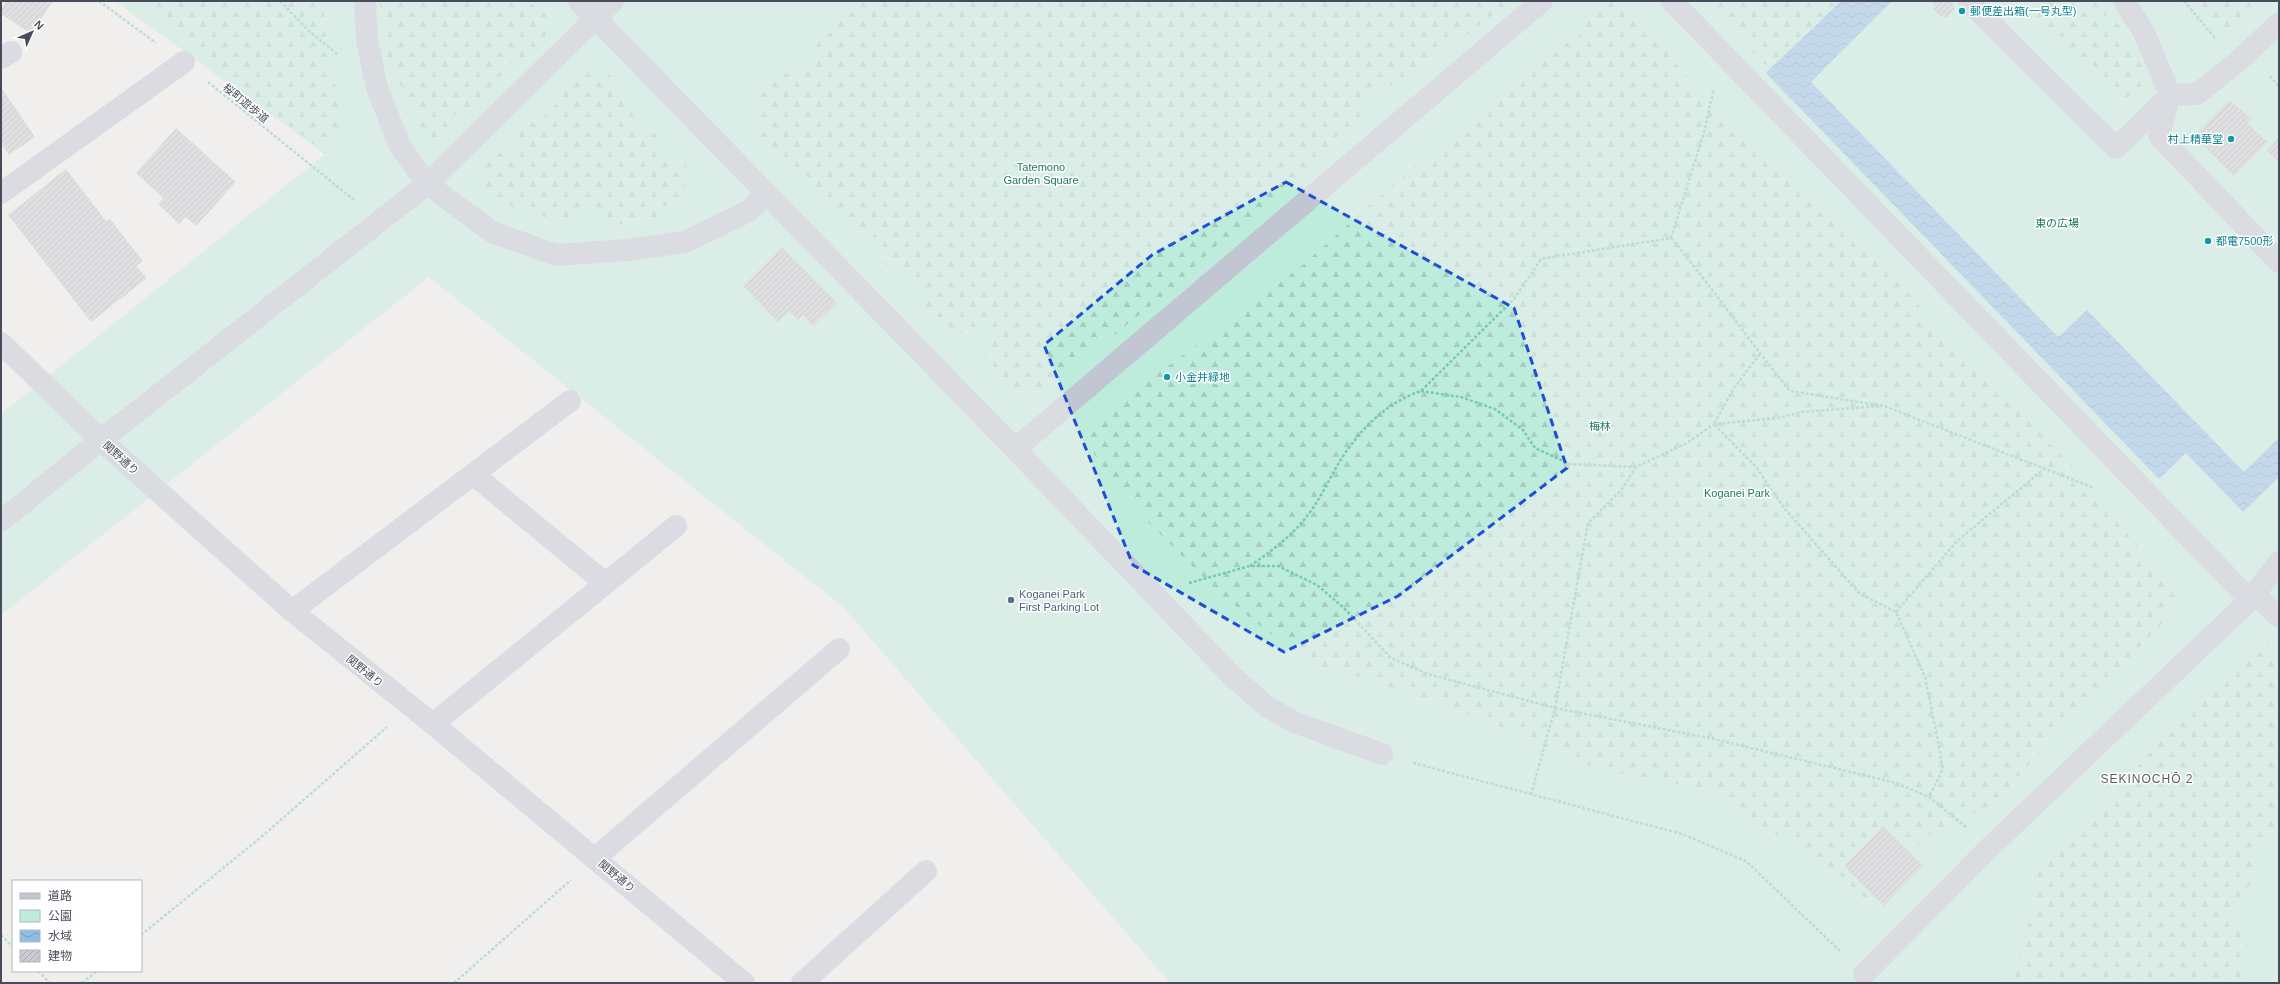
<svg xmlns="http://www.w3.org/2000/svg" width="2280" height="984" viewBox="0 0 2280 984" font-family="Helvetica,'Noto Sans JP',sans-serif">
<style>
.green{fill:#beecdc}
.forest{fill:url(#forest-firs)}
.water{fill:url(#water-waves)}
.building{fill:url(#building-hatch)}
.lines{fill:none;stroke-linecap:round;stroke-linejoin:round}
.path{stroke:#78c8b5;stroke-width:2.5;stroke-dasharray:3 2;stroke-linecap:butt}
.minor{stroke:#c2c6d2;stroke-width:22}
.marked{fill:none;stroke:#1d4ed8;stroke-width:3;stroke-dasharray:8 5;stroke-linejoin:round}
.culture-dot{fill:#0f9aa8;stroke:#fff;stroke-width:1.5}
.service-dot{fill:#5c6f8a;stroke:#fff;stroke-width:1.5}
.labels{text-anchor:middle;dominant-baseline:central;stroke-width:3;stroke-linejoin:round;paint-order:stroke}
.culture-label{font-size:11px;fill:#0d838f;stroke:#fff;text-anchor:start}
.street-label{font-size:11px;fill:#474c5a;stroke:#fff}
.park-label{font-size:11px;fill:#1c7861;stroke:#fff}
.service-label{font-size:11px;fill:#4e5e75;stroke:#fff;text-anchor:start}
.neighbourhood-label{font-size:12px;letter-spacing:1px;fill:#5b5c62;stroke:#fff}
</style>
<defs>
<pattern id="forest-firs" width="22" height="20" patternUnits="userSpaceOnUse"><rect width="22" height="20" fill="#beecdc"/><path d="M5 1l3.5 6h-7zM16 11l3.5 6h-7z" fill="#a5ccbf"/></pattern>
<pattern id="water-waves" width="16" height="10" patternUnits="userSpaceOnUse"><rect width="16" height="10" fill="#8ebde7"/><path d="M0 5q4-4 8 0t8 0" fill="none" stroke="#769cbe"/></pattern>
<pattern id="building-hatch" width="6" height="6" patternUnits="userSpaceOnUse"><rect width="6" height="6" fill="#cbccd3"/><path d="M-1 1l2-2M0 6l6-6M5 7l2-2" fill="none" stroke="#a7a8ae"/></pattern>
</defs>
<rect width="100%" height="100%" fill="#f0efee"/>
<path class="green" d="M115 1H2279V983H1170L843 607 429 277 1 615V414L325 154Z"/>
<g class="forest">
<path d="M137 1H323L328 66 345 111 325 154Z"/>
<path d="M379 1H526L539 8 550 20 544 40 531 53 520 62 504 64 503 74 492 85 485 99 472 111 459 108 441 139H427L409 106V95L393 77 384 49 385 33Z"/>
<path d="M844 1H1511L1426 66 1403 88 1384 83 1363 104 1359 131 1340 125 1336 148 1319 167 1274 192 1271 211 1213 248 1173 288 1114 335 1104 336 1075 369 1043 397 1015 389 1002 379 981 348 992 328 958 334 925 306 922 283 887 266 868 242 881 227 865 231 842 221 810 178 791 167 755 130 762 89 790 71 809 72 813 37 837 31Z"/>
<path d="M1596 1H1627L1693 84 1842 218 1934 322 2073 467 2183 601 1990 806 1926 836 1886 878 1869 903 1836 872 1704 789 1597 769 1455 708 1305 661 1221 595 1121 495 1080 432 1299 268 1516 76 1578 36 1591 6Z"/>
<path d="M1708 1H1849L1833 17 1821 18 1817 40 1776 70 1762 63 1760 54H1754L1713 11Z"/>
<path d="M2035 1H2101L2108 12 2105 17 2114 19 2126 35 2124 39 2133 49 2132 54 2140 57 2149 70 2142 72 2147 79 2142 93 2118 100 2119 89 2112 93 2098 77 2089 55 2086 62 2078 59 2073 49 2062 45 2057 39 2059 36 2049 35 2032 17 2037 15 2030 12Z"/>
<path d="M2192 1H2266L2228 38Z"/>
<path d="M594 69 610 75 619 85 623 102 634 115 626 124 638 126 660 136 666 154 682 160 691 172 683 192 674 205 662 206 663 216 640 223 614 225 588 212C567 224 554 227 535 209L526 214 517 208 489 198 480 183 487 161 499 153 512 151 520 130 551 112 567 83 581 73Z"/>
<path d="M2260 636 2279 656V834L2255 853 2258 878 2225 911 2248 939 2244 983H2002L2023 951 2039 871Z"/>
</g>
<path class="water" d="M1841 1H1892L1811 82 2058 337 2087 310 2244 472 2279 438V477L2243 512 2186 453 2159 479 1766 73Z"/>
<g class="building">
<path d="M6 1H53L31 34 1 14V8Z"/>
<path d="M1934 1H1952L1955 9 1947 17H1941L1933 9Z"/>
<path d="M1 87 35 137 9 155 1 144Z"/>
<path d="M2230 100 2251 119 2247 123 2268 142 2234 176 2194 136Z"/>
<path d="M176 128 236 182 196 226 185 217 179 224 158 204 163 198 136 173Z"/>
<path d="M2279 138V163L2267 151Z"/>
<path d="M66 169 106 221 110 219 143 261 136 266 147 278 91 322 8 215Z"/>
<path d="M782 247 837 303 813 326 803 315 798 320 790 311 778 322 743 286Z"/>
<path d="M1883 826 1923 866 1884 906 1844 866Z"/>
</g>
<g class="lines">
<g class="path">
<path d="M99 1 156 43"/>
<path d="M280 1 309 31 337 54"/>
<path d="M2184 1 2215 38"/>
<path d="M2270 76 2279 86"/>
<path d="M208 82 354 200"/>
<path d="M1671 238 1705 129 1713 91"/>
<path d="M1760 354 1734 388 1714 424 1756 467 1784 508 1860 594 1896 612 1925 677 1937 736 1943 769 1929 797"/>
<path d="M1421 391 1461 397 1495 409 1523 430 1535 448 1570 464 1635 467"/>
<path d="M1189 583 1250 566"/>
<path d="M1896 612 1957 541 2044 469"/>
<path d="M1413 763 1682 834 1746 861 1841 952"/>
<path d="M1531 795 1555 708 1588 523 1622 489 1636 467 1687 443 1714 424 1778 418 1802 412 1879 406"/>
<path d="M1966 827 1929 797 1896 783 1714 739 1555 708 1428 674 1391 658 1344 608 1317 585 1278 566H1250C1271 551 1291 537 1307 516 1320 500 1329 479 1340 461 1360 429 1386 403 1421 391L1514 299 1541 259 1671 238C1713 288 1749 341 1790 391L1884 406 2094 488"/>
<path d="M1 935 13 947"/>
<path d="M141 935 259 839 387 727"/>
<path d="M38 971 50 983"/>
<path d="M82 983 97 971"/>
<path d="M454 983 571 880"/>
</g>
<g class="minor">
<path d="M365 1 367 40 377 88 400 146 427 184 492 232 556 255 628 250 685 242 749 211 766 194"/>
<path d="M579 1 1015 449 1233 677 1266 706 1294 722 1382 754"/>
<path d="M1672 1 2250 600"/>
<path d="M1968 1 2116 148 2170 95 2197 94 2236 63 2279 23"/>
<path d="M2124 1 2144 32 2170 95 2159 136 2279 262"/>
<path d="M1 58 11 52"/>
<path d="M1 193 184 62"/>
<path d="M1 343 101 440 292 611 433 724 744 983"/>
<path d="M1015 449 1542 1"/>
<path d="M474 475 605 583"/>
<path d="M1 521 101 440 427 184 613 1"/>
<path d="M2255 594 2279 617"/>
<path d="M292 611 570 401"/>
<path d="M433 724 676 526"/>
<path d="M595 858 839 649"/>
<path d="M1864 974 1991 846 2250 600 2279 562"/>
<path d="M802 983 926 871"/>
</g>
</g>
<path d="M0 0H2280V984H0ZM1286 182 1514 308 1567 468 1398 596 1284 652 1133 565 1044 345 1152 255Z" fill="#f0efee" fill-opacity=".55" fill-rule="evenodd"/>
<path class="marked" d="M1286 182 1514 308 1567 468 1398 596 1284 652 1133 565 1044 345 1152 255Z"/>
<g class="culture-dot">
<circle cx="1962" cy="11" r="4"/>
<circle cx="2231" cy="139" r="4"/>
<circle cx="2208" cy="241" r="4"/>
<circle cx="1167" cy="377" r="4"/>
</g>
<circle class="service-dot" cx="1011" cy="600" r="4"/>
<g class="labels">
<g class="culture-label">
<text x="1970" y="11">郵便差出箱(一号丸型)</text>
<text x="2223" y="139" text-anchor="end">村上精華堂</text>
<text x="2216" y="241">都電7500形</text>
<text x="1175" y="377">小金井緑地</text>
</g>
<g class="street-label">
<text transform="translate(246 103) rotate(39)">桜町遊歩道</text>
<text transform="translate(121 458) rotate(42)">関野通り</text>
<text transform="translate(365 671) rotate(39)">関野通り</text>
<text transform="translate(617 876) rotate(40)">関野通り</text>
</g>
<g class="park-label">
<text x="1041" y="167">Tatemono<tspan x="1041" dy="13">Garden Square</tspan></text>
<text x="2057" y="223">東の広場</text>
<text x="1600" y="426">梅林</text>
<text x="1737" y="493">Koganei Park</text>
</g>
<g class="service-label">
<text x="1019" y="594">Koganei Park<tspan x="1019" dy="13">First Parking Lot</tspan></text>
</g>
<g class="neighbourhood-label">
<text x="2147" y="779">SEKINOCHŌ 2</text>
</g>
</g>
<rect width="2280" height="984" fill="none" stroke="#474c5a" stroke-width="4"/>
<rect x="12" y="880" width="130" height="92" fill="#ffffff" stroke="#b5b7bd"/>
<rect x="20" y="893" width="20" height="6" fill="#c2c6d2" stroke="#b5b7bd"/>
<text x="48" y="900" font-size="12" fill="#474c5a">道路</text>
<rect x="20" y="910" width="20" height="12" fill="#beecdc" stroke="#b5b7bd"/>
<text x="48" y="920" font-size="12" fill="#474c5a">公園</text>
<rect x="20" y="930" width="20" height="12" fill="url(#water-waves)" stroke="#b5b7bd"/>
<text x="48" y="940" font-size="12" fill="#474c5a">水域</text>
<rect x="20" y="950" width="20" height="12" fill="url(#building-hatch)" stroke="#b5b7bd"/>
<text x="48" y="960" font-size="12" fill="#474c5a">建物</text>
<g transform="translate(32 32) rotate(45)" stroke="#ffffff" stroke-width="3" paint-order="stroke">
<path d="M0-3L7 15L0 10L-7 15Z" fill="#474c5a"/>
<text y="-6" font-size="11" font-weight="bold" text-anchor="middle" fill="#474c5a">N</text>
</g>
</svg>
